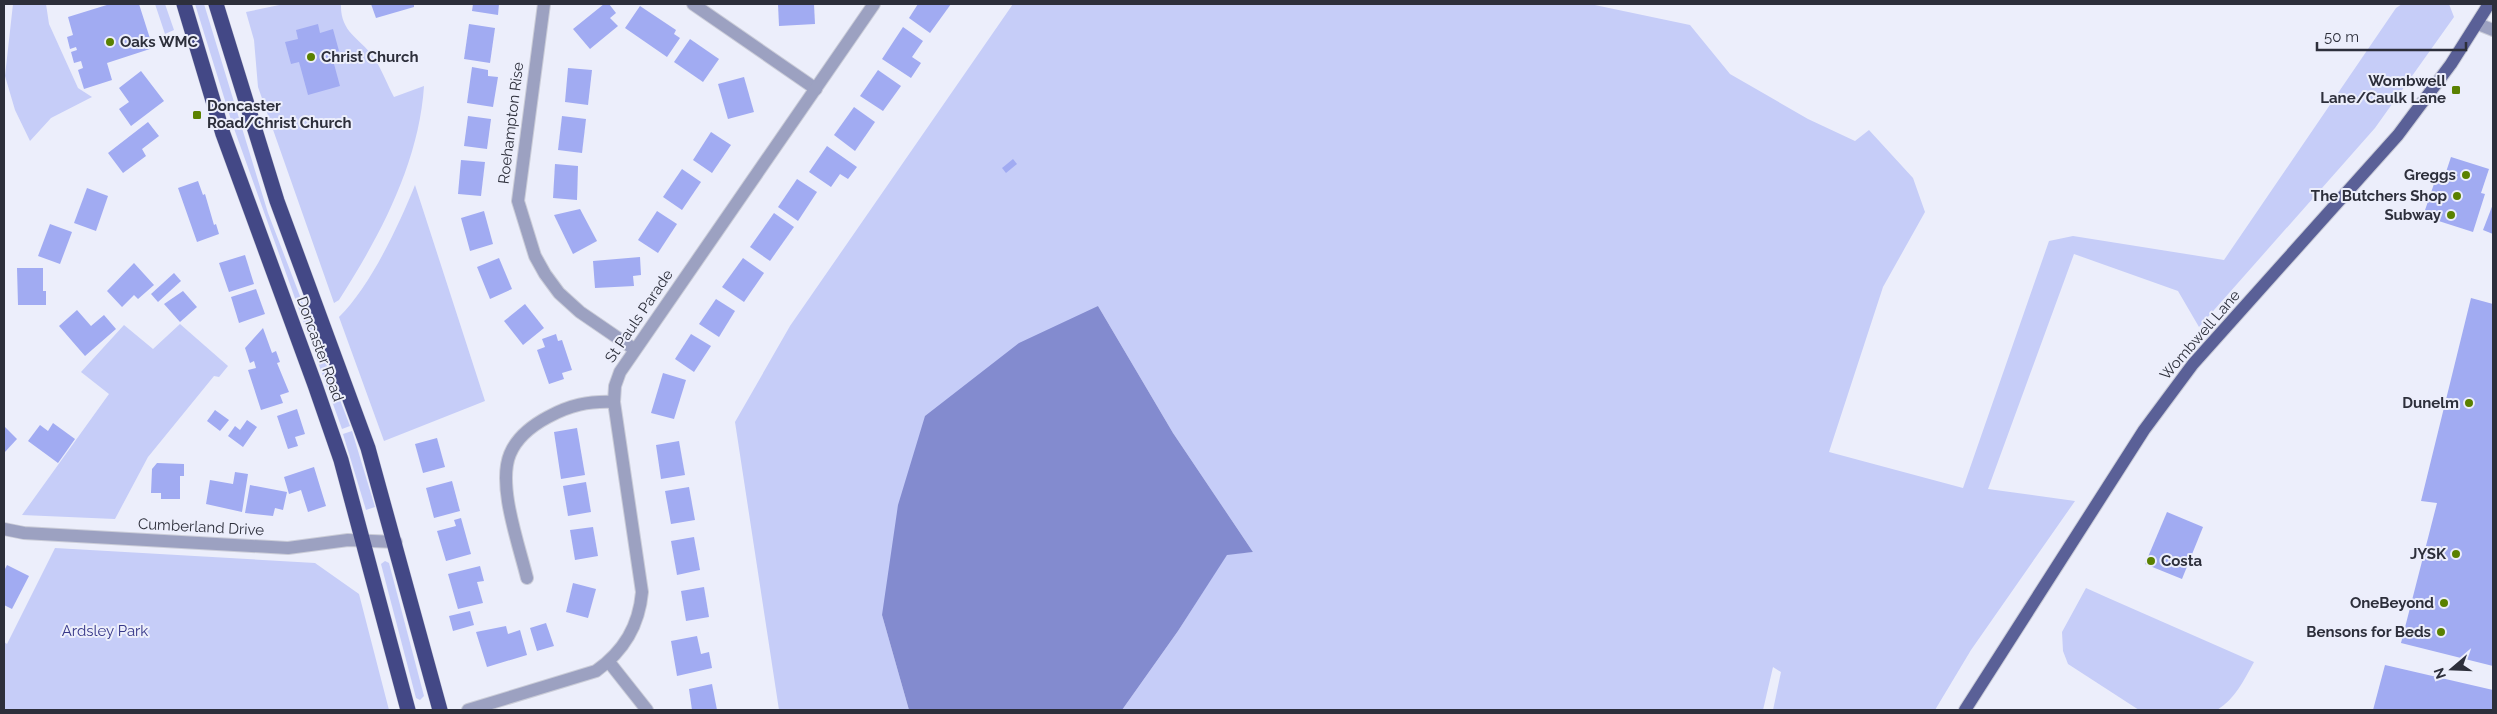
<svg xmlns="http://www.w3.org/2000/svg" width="2497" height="714" viewBox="0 0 2497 714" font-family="Raleway,sans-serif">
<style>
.green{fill:#c6cdf8}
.water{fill:#838bcf}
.building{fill:#a1abf2}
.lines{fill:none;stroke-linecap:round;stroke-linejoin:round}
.street-casing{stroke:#caccd8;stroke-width:14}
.primary-casing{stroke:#caccd8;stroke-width:14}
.highway-casing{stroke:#caccd8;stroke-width:16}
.street{stroke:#9ca1c1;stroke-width:12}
.primary{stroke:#5a6097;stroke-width:12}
.highway{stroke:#434886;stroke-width:15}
.poi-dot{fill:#5a8100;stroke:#eceefb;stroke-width:2}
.labels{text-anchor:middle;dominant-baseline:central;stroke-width:4;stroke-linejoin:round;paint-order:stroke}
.poi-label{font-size:15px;font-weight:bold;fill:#2d2f3b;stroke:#eceefb;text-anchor:end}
.street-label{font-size:15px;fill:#2d2f3b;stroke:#eceefb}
.park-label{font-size:15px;fill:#363788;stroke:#eceefb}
</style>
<rect width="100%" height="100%" fill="#eceefb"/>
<g class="green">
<path d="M13 4H46L49 24 78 88 92 97 51 118 30 141 15 110 5 76Z"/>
<path d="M155 4H165L174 30 165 34Z"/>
<path d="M195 4H204L268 213 350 426 342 429 232 123Z"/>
<path d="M284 4H341C340 32 359 38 372 55 381 67 387 84 394 97L424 86C419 163 380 236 339 300L334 303 258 87 254 40 246 12Z"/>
<path d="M1013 4H1590L1690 25 1730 74 1808 119 1855 141 1869 130 1913 178 1925 212 1883 287 1829 452 1963 488 2049 241 2073 236 2224 260 2396 8 2402 4H2449L2454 17 2375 128 2199 327 2178 291 2074 254 1988 489 2075 501 1971 650 1935 710H1773L1781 672 1773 667 1763 710H1122L1178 631 1227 554 1253 552 1173 433 1098 306 882 615 909 710H779L735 422 790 326Z"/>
<path d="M415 185 485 401 384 441 339 317C370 287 399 225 415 185Z"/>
<path d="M180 324 228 366 219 377 214 376 148 457 115 519 22 515 109 394 81 372 124 325 153 349Z"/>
<path d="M352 431 375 507 366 510 343 434Z"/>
<path d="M55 548 315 563 359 594 389 710H4V642L7 644Z"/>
<path d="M385 561 389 563 424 696 420 700 416 698 381 564Z"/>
<path d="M2086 588 2106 597 2254 662C2244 680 2235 699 2217 710H2139L2068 664 2063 651 2062 632Z"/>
</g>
<path class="water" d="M1098 306 1173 433 1253 552 1227 555 1178 631 1122 710H909L882 615 898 505 925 416 1019 343Z"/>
<g class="building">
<path d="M110 4H139L153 48 107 63 112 80 84 89 78 70 83 68 81 61 74 63 71 52 77 50 76 47 70 49 67 37 73 35 68 17Z"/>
<path d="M371 4H414V7L376 18Z"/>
<path d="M473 4H499L498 15 472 11Z"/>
<path d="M604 4H609L616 13 610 18 618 26 590 49 573 29Z"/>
<path d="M778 4H814L815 24 779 26Z"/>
<path d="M918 4H951L930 33 909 18Z"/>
<path d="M640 6 676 30 674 34 680 38 667 57 625 28Z"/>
<path d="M318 24 320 33 333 29 339 51 331 53 340 86 308 95 299 62 291 64 285 42 298 39 296 30Z"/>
<path d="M469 24 495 28 490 63 464 59Z"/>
<path d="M903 27 923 41 912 57 921 63 911 78 882 59Z"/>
<path d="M690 39 719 59 703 82 674 62Z"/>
<path d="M472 67 488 70V76L498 77 493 107 467 103Z"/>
<path d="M568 68 592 70 588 105 565 102Z"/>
<path d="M878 70 901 86 883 111 860 96Z"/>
<path d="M141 71 164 101 131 126 119 109 129 102 119 88Z"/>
<path d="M744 77 754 112 728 119 718 84Z"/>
<path d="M854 107 875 122 855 151 834 135Z"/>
<path d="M468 116 491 119 487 149 464 146Z"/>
<path d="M562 116 586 119 582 153 558 150Z"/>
<path d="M148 122 159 136 142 149 146 156 123 173 108 153Z"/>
<path d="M711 132 731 145 712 173 693 160Z"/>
<path d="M827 146 857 167 848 179 840 174 831 187 809 172Z"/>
<path d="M2451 157 2489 169 2481 193 2485 194 2473 232 2423 216 2436 178 2443 181Z"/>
<path d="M1013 159 1017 164 1006 173 1002 168Z"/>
<path d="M461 160 485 162 481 196 458 194Z"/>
<path d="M555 164 578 166 577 200 553 198Z"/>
<path d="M682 169 701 182 682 210 663 197Z"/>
<path d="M797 179 817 192 798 221 778 207Z"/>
<path d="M198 181 203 195 205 194 214 225 216 224 219 234 197 242 178 188Z"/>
<path d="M87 188 108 196 96 231 74 223Z"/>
<path d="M2493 204V234L2483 230Z"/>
<path d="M580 209 597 241 573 254 554 215Z"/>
<path d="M484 211 493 244 470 251 461 218Z"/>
<path d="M657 211 677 224 658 253 638 240Z"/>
<path d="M774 213 794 227 770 261 750 247Z"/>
<path d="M50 224 72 232 60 264 38 256Z"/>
<path d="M245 255 254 284 229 292 219 263Z"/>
<path d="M640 257 641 275 633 276 634 286 595 288 593 261Z"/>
<path d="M499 258 512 289 490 299 477 267Z"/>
<path d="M743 258 764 273 744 302 722 287Z"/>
<path d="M134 263 154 285 138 299 134 295 122 307 107 291Z"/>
<path d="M17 268H43V291H46V305H18Z"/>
<path d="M174 273 181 281 158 302 151 294Z"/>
<path d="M256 289 265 314 239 323 231 297Z"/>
<path d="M183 291 197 307 180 322 164 304Z"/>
<path d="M2471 298 2493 304V666L2401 643 2437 503 2421 501Z"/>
<path d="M716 299 735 311 719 337 699 324Z"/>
<path d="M525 304 544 328 523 345 504 321Z"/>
<path d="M77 310 91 326 104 315 116 329 85 356 59 326Z"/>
<path d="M263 328 272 353 276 351 280 362 277 363 289 392 280 395 283 403 261 410 248 370 256 368 254 361 250 363 245 348Z"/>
<path d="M556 334 558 341 562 340 572 370 562 373 564 379 549 384 537 350 545 347 542 339Z"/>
<path d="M691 334 711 346 694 372 675 359Z"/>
<path d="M663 373 686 380 674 419 651 413Z"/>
<path d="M297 409 305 434 295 437 298 446 288 449 277 416Z"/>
<path d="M215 410 229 420 220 431 207 421Z"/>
<path d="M247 420 257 427 243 447 228 436 235 426 240 430Z"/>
<path d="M53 423 75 439 58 463 28 441 40 425 48 431Z"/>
<path d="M4 426 17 439 4 453Z"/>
<path d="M577 428 585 475 561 479 554 432Z"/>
<path d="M437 438 445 467 423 473 415 444Z"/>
<path d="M679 441 685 475 661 479 656 445Z"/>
<path d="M157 463 184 464V476H180V499H161V493H151L152 469Z"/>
<path d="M314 467 326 506 308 512 301 490 289 494 284 477Z"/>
<path d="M235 472 248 474 242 512 206 504 210 480 233 484Z"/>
<path d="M452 481 460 511 434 518 426 488Z"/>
<path d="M586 482 591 512 568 516 563 486Z"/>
<path d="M250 485 287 492 283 510 275 508 273 516 245 513Z"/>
<path d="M689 487 695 520 671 524 665 491Z"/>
<path d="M2167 512 2203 527 2182 579 2145 564Z"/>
<path d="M461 518 471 554 446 561 437 531 456 526 454 520Z"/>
<path d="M593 527 598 556 575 560 570 530Z"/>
<path d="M694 537 700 570 677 575 671 541Z"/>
<path d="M7 565 29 576 12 609 4 605V571Z"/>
<path d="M480 566 484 581 477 582 483 603 458 609 448 574Z"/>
<path d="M573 583 596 589 588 618 566 612Z"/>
<path d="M704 587 709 617 686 621 681 591Z"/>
<path d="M470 611 474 625 453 631 449 616Z"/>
<path d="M546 623 554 646 537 651 530 628Z"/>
<path d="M506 626 508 634 520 630 527 655 487 667 476 632Z"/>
<path d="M697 636 701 654 709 652 712 668 677 676 671 641Z"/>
<path d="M2385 665 2493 690V710H2373Z"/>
<path d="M712 684 717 710H692L689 689Z"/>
</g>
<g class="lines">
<defs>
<g id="street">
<path d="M544 4 518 201 535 256 545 274 559 293 580 312 634 349"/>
<path d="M693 4 816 89"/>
<path d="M2478 24 2493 30"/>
<path d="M4 529 24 533 288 548 348 540 396 542"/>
<path d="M527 578C519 545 497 485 510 454 517 437 533 425 548 417 570 405 588 401 614 402"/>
<path d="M609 662 647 710"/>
<path d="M468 710 596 671C624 651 639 626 642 592L614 402 615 386 620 372 874 4"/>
</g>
<path id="primary" d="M1965 710 2144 430 2193 364 2398 135 2451 64 2489 4"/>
<g id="highway">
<path d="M184 4 223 134 315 385 341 460 408 710"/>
<path d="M216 4 277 201 368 448 440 710"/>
</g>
</defs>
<use href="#street" class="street-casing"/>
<use href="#primary" class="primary-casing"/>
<use href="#highway" class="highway-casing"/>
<use href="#street" class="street"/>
<use href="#primary" class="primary"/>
<use href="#highway" class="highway"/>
</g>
<g class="poi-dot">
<circle cx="110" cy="42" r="5"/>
<circle cx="311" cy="57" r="5"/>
<rect x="2451" y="85" width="10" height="10" rx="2.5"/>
<rect x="192" y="110" width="10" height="10" rx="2.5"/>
<circle cx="2466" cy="175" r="5"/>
<circle cx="2457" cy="196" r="5"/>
<circle cx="2451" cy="215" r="5"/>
<circle cx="2469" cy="403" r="5"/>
<circle cx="2456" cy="554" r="5"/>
<circle cx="2151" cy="561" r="5"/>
<circle cx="2444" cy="603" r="5"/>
<circle cx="2441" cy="632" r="5"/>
</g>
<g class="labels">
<g class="poi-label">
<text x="120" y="42" text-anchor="start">Oaks WMC</text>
<text x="321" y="57" text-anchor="start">Christ Church</text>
<text x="2446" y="81">Wombwell<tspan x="2446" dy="17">Lane/Caulk Lane</tspan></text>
<text x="207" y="106" text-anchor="start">Doncaster<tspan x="207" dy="17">Road/Christ Church</tspan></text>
<text x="2456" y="175">Greggs</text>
<text x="2447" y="196">The Butchers Shop</text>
<text x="2441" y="215">Subway</text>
<text x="2459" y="403">Dunelm</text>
<text x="2446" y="554">JYSK</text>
<text x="2161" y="561" text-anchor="start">Costa</text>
<text x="2434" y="603">OneBeyond</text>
<text x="2431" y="632">Bensons for Beds</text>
</g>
<g class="street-label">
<text transform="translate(511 123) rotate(-83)">Roehampton Rise</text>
<text transform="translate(639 316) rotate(-56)">St Pauls Parade</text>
<text transform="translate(2200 335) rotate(-49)">Wombwell Lane</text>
<text transform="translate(320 349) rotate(70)">Doncaster Road</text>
<text transform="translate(201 527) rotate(3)">Cumberland Drive</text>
</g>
<g class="park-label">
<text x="105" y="631">Ardsley Park</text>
</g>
</g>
<rect width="2497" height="714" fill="none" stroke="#2d2f3b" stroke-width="10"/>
<g transform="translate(2452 669) rotate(251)" stroke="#eceefb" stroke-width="4" paint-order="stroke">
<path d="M0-4L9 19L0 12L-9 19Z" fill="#2d2f3b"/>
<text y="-8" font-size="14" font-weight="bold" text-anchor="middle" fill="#2d2f3b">N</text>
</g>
<path d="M2317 42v8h149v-8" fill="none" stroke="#2d2f3b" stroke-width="2.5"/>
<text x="2324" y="42" font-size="15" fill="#2d2f3b" stroke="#eceefb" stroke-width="4" paint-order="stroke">50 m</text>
</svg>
